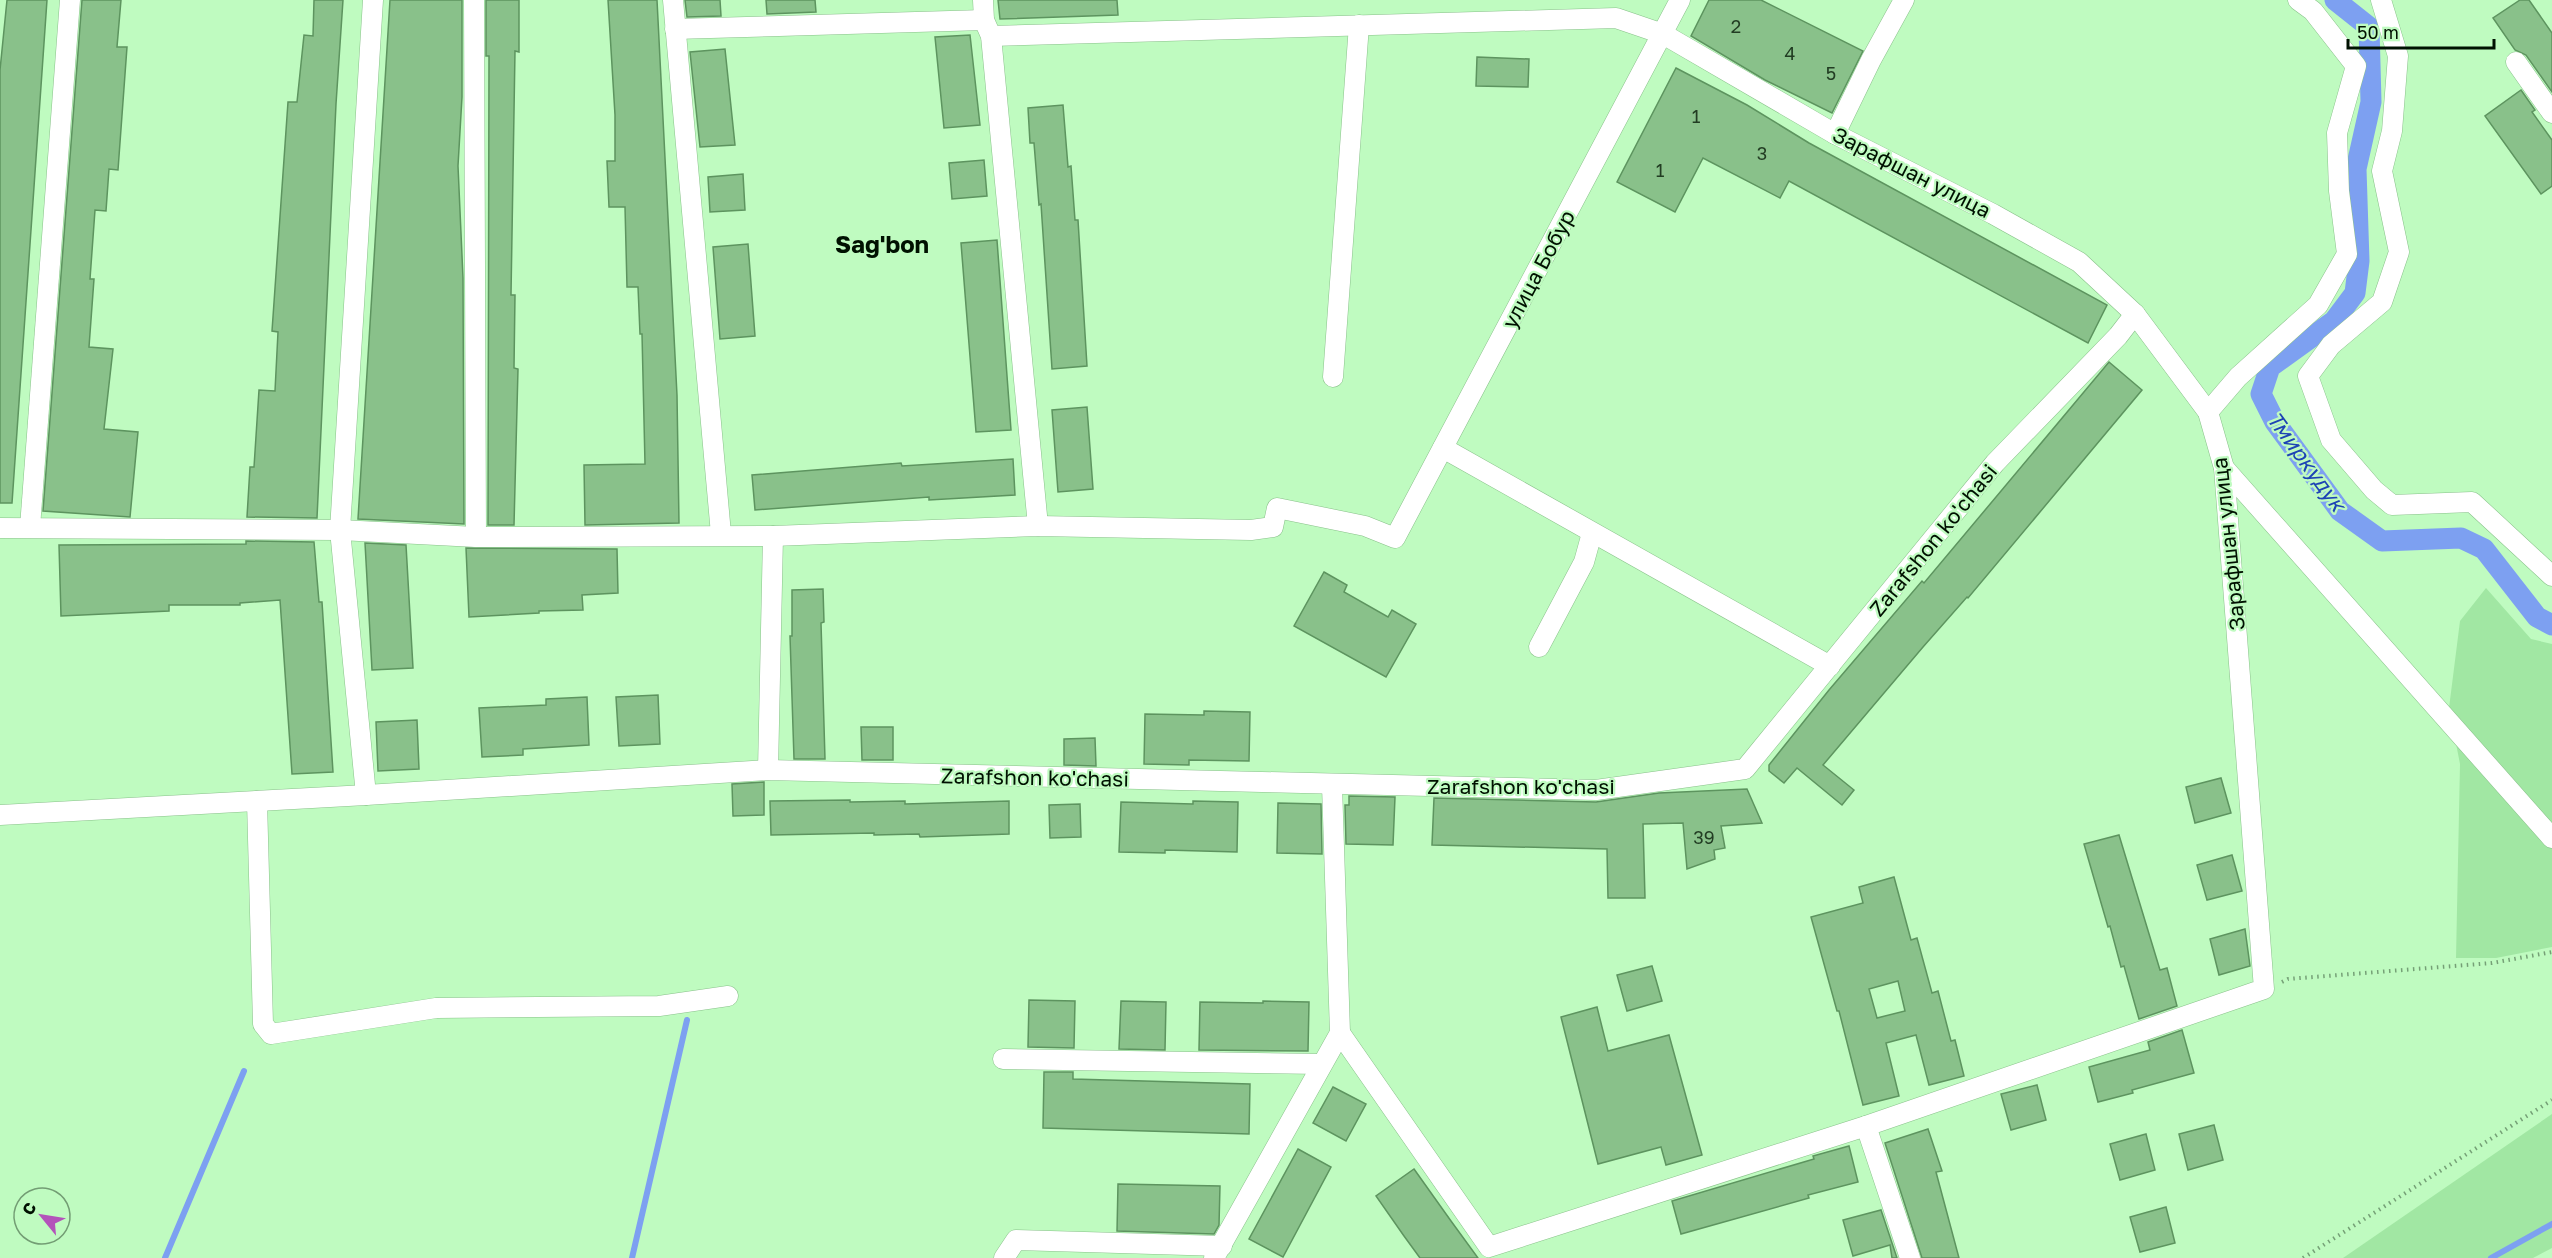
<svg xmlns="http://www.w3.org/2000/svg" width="2552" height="1258" viewBox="0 0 2552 1258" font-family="'Golos Text',sans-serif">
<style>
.green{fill:#a1e7a3}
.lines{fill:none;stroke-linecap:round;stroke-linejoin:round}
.stream{stroke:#7da0f1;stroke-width:6}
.canal{stroke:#7da0f1;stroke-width:21}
.building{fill:#89c18a;stroke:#5d945f;stroke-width:1.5;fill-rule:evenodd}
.minor-casing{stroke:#89c18a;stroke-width:21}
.path{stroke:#75a076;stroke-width:4;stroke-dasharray:1.5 4.5;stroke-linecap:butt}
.minor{stroke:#fff;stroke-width:20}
.labels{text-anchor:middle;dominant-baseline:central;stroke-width:4.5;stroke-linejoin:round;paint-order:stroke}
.number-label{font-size:18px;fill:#223d23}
.street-label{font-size:21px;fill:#001101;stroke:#bffbc0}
.water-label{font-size:22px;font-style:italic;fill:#1d43b5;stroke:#bffbc0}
.quarter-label{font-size:24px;font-weight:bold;fill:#001101;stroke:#bffbc0}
</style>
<rect width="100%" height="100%" fill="#bffbc0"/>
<g class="green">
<path d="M2486 588 2531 639 2552 644V947L2496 958H2456L2460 764 2449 708 2460 621Z"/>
<path d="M2552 1114V1248L2533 1258H2343Z"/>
</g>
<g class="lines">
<g class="stream">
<path d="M165 1258 244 1071"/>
<path d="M632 1258 687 1020"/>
<path d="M2491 1258 2552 1224"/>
</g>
<path class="canal" d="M2335 0 2369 27 2371 102 2356 169 2359 261 2355 293 2334 321 2270 367 2261 394 2275 422 2340 511 2382 541 2461 538 2484 549 2537 617 2552 625"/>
</g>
<g class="building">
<path d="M7 0H47L12 503H0V70Z"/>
<path d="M82 0H121L117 47H127L118 170 109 169 106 211 95 210 90 279H94L89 347 113 349 104 429 138 432 130 517 43 511Z"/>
<path d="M314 0H343L336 104 317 518 247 517 250 467H254L259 390 275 391 278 332 272 331 288 102H297L304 35 313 36Z"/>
<path d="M390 0H462V97L458 166 463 278 464 524 358 519Z"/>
<path d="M486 0H519V52L515 51 511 295H515L514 368 518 369 514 525H488L489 56H486Z"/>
<path d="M608 0H657L677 395 679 523 585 525 584 465 645 464 642 334H640L638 287H627L625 207H609L607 161H615V115Z"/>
<path d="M685 0H720L721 16 687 17Z"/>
<path d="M766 0H815L816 12 767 14Z"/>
<path d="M998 0H1117L1118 15 1000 19Z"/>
<path d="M1709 0H1761L1863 51 1832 113 1765 80 1691 36Z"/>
<path d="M2520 0H2529L2552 33V92L2526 55 2515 50 2493 18Z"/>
<path d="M970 35 980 125 944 128 935 37Z"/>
<path d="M725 49 735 145 700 147 690 52Z"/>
<path d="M1477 57 1529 59 1528 87 1476 86Z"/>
<path d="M1676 68 1747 105 1809 143 2107 305 2088 343 1789 181 1780 198 1703 158 1675 212 1617 182Z"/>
<path d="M2521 90 2535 110 2532 112 2552 140V186L2541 194 2485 116Z"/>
<path d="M1063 105 1068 167 1071 166 1075 220H1078L1087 366 1052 369 1041 204 1039 205 1034 143H1030L1028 108Z"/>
<path d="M984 160 987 196 952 199 949 163Z"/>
<path d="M743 174 745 210 710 212 708 177Z"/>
<path d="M997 240 1011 430 976 432 961 243Z"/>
<path d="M748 244 755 336 720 339 713 247Z"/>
<path d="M2109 362 2142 390 1968 598 1967 597 1923 647 1823 765 1854 790 1842 805 1797 768 1784 783 1769 771V765L1829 690 1922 581 1924 583Z"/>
<path d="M1087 407 1093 489 1058 492 1052 410Z"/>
<path d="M1013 459 1015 495 929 500V497L755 510 752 475 901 463 902 466Z"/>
<path d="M246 541 314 542 319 602H322L333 772 292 774 280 600 240 603V605H169V611L61 616 59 545 246 544Z"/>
<path d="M365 543 406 545 413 668 372 670Z"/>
<path d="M466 548 617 549 618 593 582 595 583 610 539 611V613L469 617Z"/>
<path d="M1324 572 1347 585 1344 592 1388 617 1392 610 1416 624 1386 677 1294 626Z"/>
<path d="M823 589 824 622 821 623 825 759H794L790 636H792V590Z"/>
<path d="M658 695 660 744 619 746 616 697Z"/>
<path d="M587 697 589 745 523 749V755L482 757 479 708 546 705V699Z"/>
<path d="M1204 711 1250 712 1249 761 1189 760V765L1144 764 1145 714 1204 715Z"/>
<path d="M417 720 419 769 378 771 376 722Z"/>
<path d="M861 727H893V760H862Z"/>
<path d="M1095 738 1096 766 1064 765V739Z"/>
<path d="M2221 778 2231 813 2195 823 2186 787Z"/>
<path d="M764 782V815L733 816 732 784Z"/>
<path d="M1747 789 1762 823 1721 826 1725 848 1714 850 1715 859 1687 869 1683 823 1643 824 1645 898H1608L1607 849 1432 845 1434 798 1596 802 1659 793Z"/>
<path d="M1349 796 1395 797 1393 845 1346 844 1345 805H1349Z"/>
<path d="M850 800V802L905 801V804L1009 801V834L920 837 919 834 874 835V833L771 835 770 801Z"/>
<path d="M1193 801 1238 802 1237 852 1165 850V853L1119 852 1121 802 1193 804Z"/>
<path d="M1278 803 1321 804 1322 854 1277 853Z"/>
<path d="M1080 804 1081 837 1050 838 1049 805Z"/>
<path d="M2119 835 2160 970 2167 968 2177 1006 2139 1019 2124 966 2121 967 2110 926 2108 927 2084 844Z"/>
<path d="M2232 855 2242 891 2207 900 2197 865Z"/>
<path d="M1894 877 1911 940 1917 938 1932 993 1938 991 1951 1041 1955 1040 1964 1076 1929 1085 1916 1035 1886 1043 1899 1096 1863 1105 1839 1011H1837L1811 917 1863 903 1859 887ZM1898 981 1905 1011 1877 1018 1869 989Z"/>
<path d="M2245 929 2250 966 2219 975 2210 939Z"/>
<path d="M1652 966 1662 1001 1627 1011 1617 975Z"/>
<path d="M1029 1000 1075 1001 1074 1048 1028 1047Z"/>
<path d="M1121 1001 1166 1002 1165 1050 1119 1049Z"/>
<path d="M1263 1001 1309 1002 1308 1051 1199 1050 1200 1002 1263 1003Z"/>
<path d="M1597 1007 1608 1051 1669 1035 1702 1155 1666 1165 1661 1147 1598 1164 1561 1017Z"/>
<path d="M2182 1030 2194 1073 2132 1090 2133 1093 2098 1102 2089 1067 2150 1050 2148 1042Z"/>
<path d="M1044 1072H1073V1079L1250 1084 1249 1134 1043 1128Z"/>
<path d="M2037 1085 2046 1120 2011 1130 2001 1094Z"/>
<path d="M1333 1087 1366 1104 1346 1141 1313 1123Z"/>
<path d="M2214 1125 2223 1160 2188 1170 2179 1134Z"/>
<path d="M1928 1129 1942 1171 1936 1172 1959 1258H1922L1885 1143Z"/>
<path d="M2146 1134 2155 1170 2120 1180 2110 1144Z"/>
<path d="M1849 1146 1858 1182 1808 1195 1809 1198 1681 1234 1672 1201 1814 1159 1813 1156Z"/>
<path d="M1298 1149 1331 1167 1283 1257 1249 1239Z"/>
<path d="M1414 1169 1451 1221 1478 1258H1420L1404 1236 1376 1196Z"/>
<path d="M1118 1184 1220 1186 1219 1225 1214 1234 1117 1231Z"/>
<path d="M2166 1207 2175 1243 2140 1252 2130 1217Z"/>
<path d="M1881 1210 1897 1258H1892L1890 1245 1853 1256 1843 1220Z"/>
</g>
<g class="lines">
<defs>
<g id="minor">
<path d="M474 0 476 537"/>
<path d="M673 0 721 534"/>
<path d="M983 0 984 20 991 36 1038 526"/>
<path d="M2381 0 2398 56 2392 131 2382 171 2399 252 2382 302 2331 345 2308 376 2331 440 2374 490 2392 505 2472 502 2552 576"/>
<path d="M675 29 984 20"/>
<path d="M991 36 1616 18 1663 34 1835 134 1993 214 2079 262 2135 314 2208 412 2224 468 2264 989 1866 1126 1489 1247 1340 1033"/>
<path d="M2516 62 2552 113"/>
<path d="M1835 134 1871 60 1904 0"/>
<path d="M1333 377 1359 25"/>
<path d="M2208 412 2238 377 2318 305 2347 254 2339 191 2337 133 2356 66 2313 11 2298 0"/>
<path d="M1443 448 1830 666"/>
<path d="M2224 468 2552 838"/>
<path d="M30 527 70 0"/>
<path d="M0 528 340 530 476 537 773 536 1038 526 1251 530 1273 527 1277 508 1365 526 1395 538 1680 0"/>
<path d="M1539 647 1584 562 1592 533"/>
<path d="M768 770 773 536"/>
<path d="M366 795 340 530 373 0"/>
<path d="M257 801 263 1024 271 1034 436 1008 659 1006 728 996"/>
<path d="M0 815 366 795 768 770 1596 790 1745 769 1995 463 2118 336 2135 314"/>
<path d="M1003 1059 1322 1064"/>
<path d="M1866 1126 1910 1258"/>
<path d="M1004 1258 1016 1240 1222 1246"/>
<path d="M1214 1258 1340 1033 1332 785"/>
</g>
</defs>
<use href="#minor" class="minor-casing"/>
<g class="path">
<path d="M2282 982 2288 979 2492 963 2552 952"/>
<path d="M2303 1258 2552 1100"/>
</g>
<use href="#minor" class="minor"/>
</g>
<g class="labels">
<g class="number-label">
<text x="1736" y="26">2</text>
<text x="1790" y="53">4</text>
<text x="1831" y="73">5</text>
<text x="1696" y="116">1</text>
<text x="1762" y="153">3</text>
<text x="1660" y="170">1</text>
<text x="1704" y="837">39</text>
</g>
<g class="street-label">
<text transform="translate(1912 172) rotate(27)">Зарафшан улица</text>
<text transform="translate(1538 269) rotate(-62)">улица Бобур</text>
<text transform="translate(1933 540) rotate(-51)">Zarafshon ko'chasi</text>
<text transform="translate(2228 544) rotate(-96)">Зарафшан улица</text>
<text transform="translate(1035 777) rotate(1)">Zarafshon ko'chasi</text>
<text x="1521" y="786">Zarafshon ko'chasi</text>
</g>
<g class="water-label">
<text transform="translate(2307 461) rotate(54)">Тмиркудук</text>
</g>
<g class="quarter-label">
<text x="882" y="243">Sag'bon</text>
</g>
</g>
<g transform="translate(42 1216) rotate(300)"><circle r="28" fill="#bffbc0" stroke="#739d74" stroke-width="1.5"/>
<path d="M0-4.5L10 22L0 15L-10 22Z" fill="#b352ba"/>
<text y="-9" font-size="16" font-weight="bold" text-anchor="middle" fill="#001101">С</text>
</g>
<path d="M2348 39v9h146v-9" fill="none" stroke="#001101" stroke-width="3"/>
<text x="2357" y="39" font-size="18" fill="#001101" stroke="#bffbc0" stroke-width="4.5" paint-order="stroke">50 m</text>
</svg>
